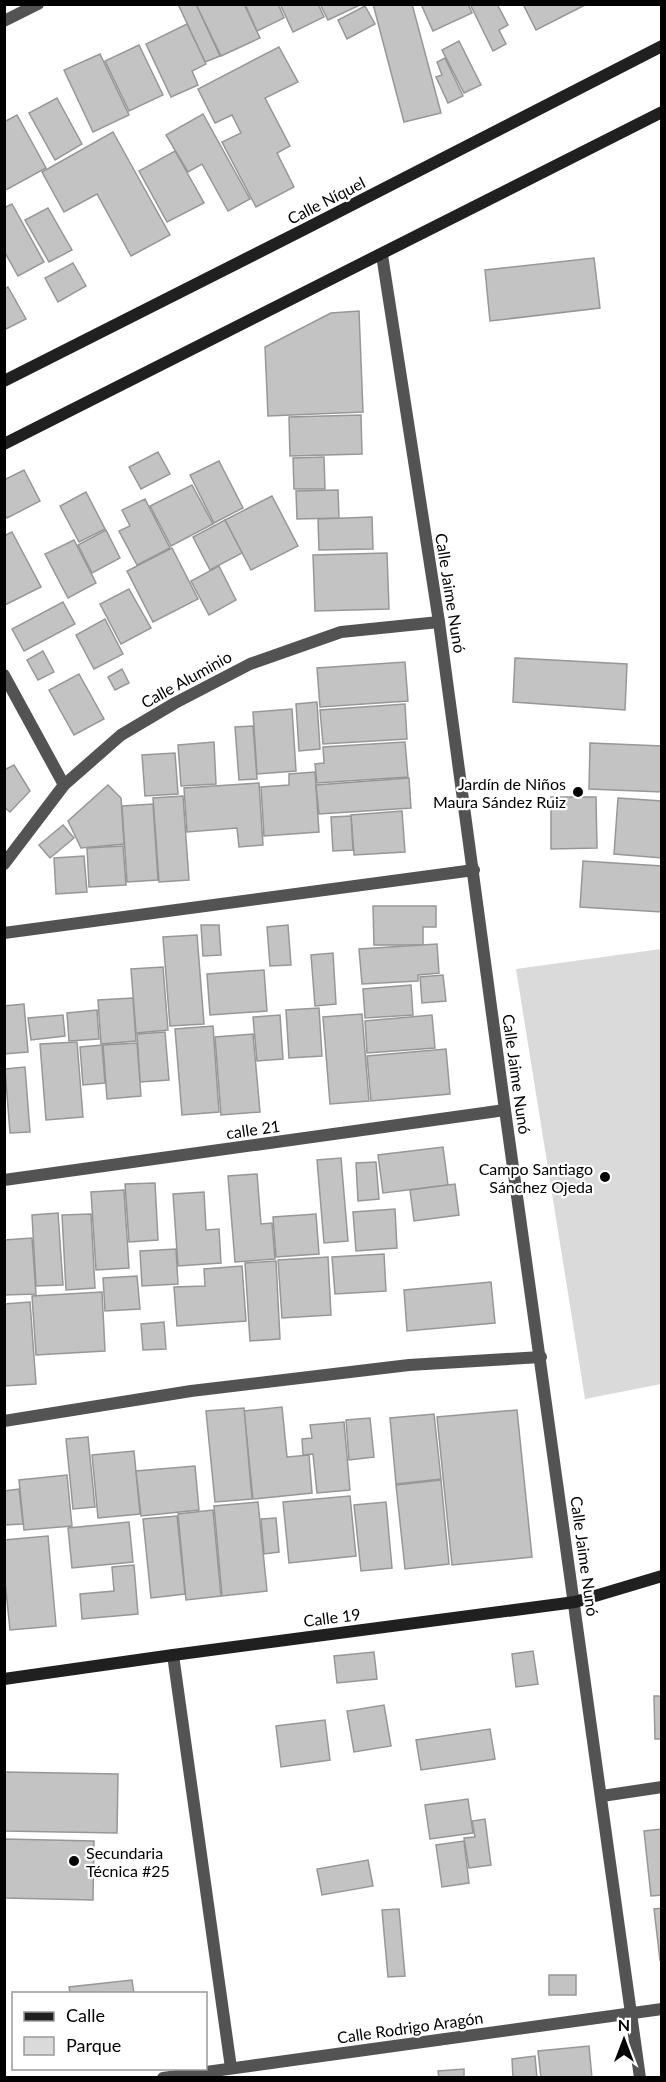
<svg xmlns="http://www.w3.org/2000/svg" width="666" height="2082" viewBox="0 0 666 2082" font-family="Lato,sans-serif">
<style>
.green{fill:#dadada}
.building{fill:#c3c3c3;stroke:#979797;stroke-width:1.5}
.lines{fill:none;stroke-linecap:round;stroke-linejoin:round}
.lane{stroke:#535353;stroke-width:12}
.street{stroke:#535353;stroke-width:12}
.secondary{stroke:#202020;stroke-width:12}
.poi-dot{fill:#000;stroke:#fff;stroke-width:2}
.labels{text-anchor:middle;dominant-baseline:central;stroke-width:4.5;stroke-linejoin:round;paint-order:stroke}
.street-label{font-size:16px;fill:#000;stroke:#fff}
.poi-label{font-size:16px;fill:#000;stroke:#fff;text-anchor:end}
</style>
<rect width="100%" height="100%" fill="#fff"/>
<path class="green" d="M661 949V1384L585 1399 516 969Z"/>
<g class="building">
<path d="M178 4H196L220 56 205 62Z"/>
<path d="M196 4H244L260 38 221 56Z"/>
<path d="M245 4H278L284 18 257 31Z"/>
<path d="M280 4H318L324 17 293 32Z"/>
<path d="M320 4H362L328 20Z"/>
<path d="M373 4H412L441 113 404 122Z"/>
<path d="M421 4H468L472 13 433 31Z"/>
<path d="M470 4H497L508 25 499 30 506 44 493 51Z"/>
<path d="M523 4H587L536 30Z"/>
<path d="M365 6 375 24 347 39 338 20Z"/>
<path d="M187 24 206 64 192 71 198 85 171 97 146 44Z"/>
<path d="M459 41 481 85 464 93 442 50Z"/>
<path d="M139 45 163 95 129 111 105 61Z"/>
<path d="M279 47 298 82 265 98 290 146 277 153 294 187 256 207 222 142 241 133 232 115 215 123 198 89Z"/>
<path d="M100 54 129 115 93 132 64 70Z"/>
<path d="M445 58 463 96 448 103 436 77 442 75 437 62Z"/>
<path d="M57 98 82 144 55 160 29 113Z"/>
<path d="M203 114 250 199 228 211 202 164 188 172 166 135Z"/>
<path d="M17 115 46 168 4 191V122Z"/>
<path d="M113 132 170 235 131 256 97 194 64 212 42 172Z"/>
<path d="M175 151 204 203 167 222 139 171Z"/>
<path d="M12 204 44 262 18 276 4 251V208Z"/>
<path d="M48 208 72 250 49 262 25 220Z"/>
<path d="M594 258 600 308 490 321 485 270Z"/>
<path d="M73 263 86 286 58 302 45 278Z"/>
<path d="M8 287 26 319 4 330V289Z"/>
<path d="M359 311 363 412 268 416 265 347 331 313Z"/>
<path d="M361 415 362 454 290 456 289 417Z"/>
<path d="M158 452 170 474 141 489 129 467Z"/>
<path d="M324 457 325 489H294L293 458Z"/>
<path d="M219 461 243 508 214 523 190 475Z"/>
<path d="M24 470 40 501 7 518 4 514V480Z"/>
<path d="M192 485 213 524 171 546 150 506Z"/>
<path d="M338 490 339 518 297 519 296 491Z"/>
<path d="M86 492 105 529 79 542 60 506Z"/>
<path d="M272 496 298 546 251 570 225 520Z"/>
<path d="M145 499 170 548 137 565 119 531 130 526 122 510Z"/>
<path d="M372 517 373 549 319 550 318 519Z"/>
<path d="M225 520 242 553 210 570 193 537Z"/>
<path d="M106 530 120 558 92 573 78 545Z"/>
<path d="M12 532 41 587 5 605 4 536Z"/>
<path d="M74 540 96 583 68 598 45 554Z"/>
<path d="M172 548 198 599 153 622 127 571Z"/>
<path d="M387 553 389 609 315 611 313 555Z"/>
<path d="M219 566 236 600 209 615 191 581Z"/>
<path d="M129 589 151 628 121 644 100 604Z"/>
<path d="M63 602 75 624 24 651 12 629Z"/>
<path d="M105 619 123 654 94 669 76 635Z"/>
<path d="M43 651 54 672 38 680 27 660Z"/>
<path d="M515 658 627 664 625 710 513 702Z"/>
<path d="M405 662 408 701 320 707 317 668Z"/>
<path d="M122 669 129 683 115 690 108 677Z"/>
<path d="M79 674 104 719 74 735 49 690Z"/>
<path d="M317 702 320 749 299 751 296 704Z"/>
<path d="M405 704 407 739 323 744 320 710Z"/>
<path d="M292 709 296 771 257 774 253 712Z"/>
<path d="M253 726 257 779 239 780 235 727Z"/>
<path d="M214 742 216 784 181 786 178 745Z"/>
<path d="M405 742 408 777 317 783 315 764 324 763 323 747Z"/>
<path d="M590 743 662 746V792L589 789Z"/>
<path d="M175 753 178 794 145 796 142 755Z"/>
<path d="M14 765 30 791 10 812 4 807V770Z"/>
<path d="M315 772 319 832 264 836 261 787 289 785V774Z"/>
<path d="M409 778 411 808 319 814 316 785Z"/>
<path d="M259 783 263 845 239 847 237 828 187 832 184 788Z"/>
<path d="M108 785 121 798 124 844 81 848 68 821Z"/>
<path d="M183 796 189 880 159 882 153 798Z"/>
<path d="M551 797H596L597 848 551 849Z"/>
<path d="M618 798 662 801V858L614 854Z"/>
<path d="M153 804 158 880 127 882 122 806Z"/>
<path d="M402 811 405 852 354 855 351 815Z"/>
<path d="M351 816 353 850 333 851 331 817Z"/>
<path d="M63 825 74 838 50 858 39 845Z"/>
<path d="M123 846 126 885 89 887 87 848Z"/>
<path d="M84 856 87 892 56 894 54 858Z"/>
<path d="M583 861 662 866V912L580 907Z"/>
<path d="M373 906H436V927H423V945H374Z"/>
<path d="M201 925H219L221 955 203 956Z"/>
<path d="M288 925 291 965 270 966 267 927Z"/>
<path d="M197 935 204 1024 170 1026 163 937Z"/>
<path d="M437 944 439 973 418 975V981L362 984 359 949Z"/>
<path d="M333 953 336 1004 315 1006 311 955Z"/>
<path d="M163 967 168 1030 136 1033 131 969Z"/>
<path d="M264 970 267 1011 210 1015 207 974Z"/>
<path d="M443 975 446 1001 422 1003 420 977Z"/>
<path d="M411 985 413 1015 365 1018 363 989Z"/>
<path d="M133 998 136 1041 101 1044 98 1000Z"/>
<path d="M24 1004 28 1052 4 1054V1006Z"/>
<path d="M319 1008 322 1056 289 1058 286 1010Z"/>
<path d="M97 1010 99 1039 69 1041 67 1013Z"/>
<path d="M362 1014 369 1101 330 1104 323 1017Z"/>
<path d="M63 1015 65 1036 31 1040 28 1018Z"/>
<path d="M280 1015 283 1059 257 1061 253 1017Z"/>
<path d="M432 1015 435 1048 367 1053 365 1021Z"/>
<path d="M213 1026 219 1112 182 1115 175 1029Z"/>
<path d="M165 1032 169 1080 140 1082 137 1034Z"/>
<path d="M253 1034 260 1112 221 1115 215 1037Z"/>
<path d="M77 1042 83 1117 46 1120 40 1044Z"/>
<path d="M137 1043 141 1096 107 1099 103 1045Z"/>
<path d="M102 1045 105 1083 83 1085 80 1047Z"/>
<path d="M446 1049 450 1094 371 1101 367 1056Z"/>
<path d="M25 1067 30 1132 10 1133 5 1069Z"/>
<path d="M443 1147 448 1185 383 1193 378 1155Z"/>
<path d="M341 1158 348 1241 324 1243 317 1160Z"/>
<path d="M376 1162 379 1199 358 1201 356 1163Z"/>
<path d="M257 1174 261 1224 272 1223 275 1259 235 1262 228 1176Z"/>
<path d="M155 1183 158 1240 129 1242 125 1184Z"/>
<path d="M455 1184 459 1215 414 1221 410 1190Z"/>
<path d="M124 1190 129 1268 96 1270 91 1192Z"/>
<path d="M204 1192 206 1230 219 1229 221 1263 178 1266 173 1194Z"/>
<path d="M395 1209 397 1248 356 1251 353 1212Z"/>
<path d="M58 1213 63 1285 36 1286 32 1215Z"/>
<path d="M91 1214 95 1288 66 1290 62 1215Z"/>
<path d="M316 1214 319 1254 276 1257 273 1217Z"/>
<path d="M32 1238 36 1294 4 1295V1240Z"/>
<path d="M176 1249 178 1284 142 1286 140 1251Z"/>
<path d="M384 1254 386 1291 335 1294 332 1257Z"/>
<path d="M328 1257 331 1315 282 1318 278 1260Z"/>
<path d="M276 1261 280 1339 250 1341 245 1263Z"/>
<path d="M242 1266 246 1321 177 1326 174 1287 205 1286 204 1269Z"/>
<path d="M137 1276 140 1309 105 1311 103 1278Z"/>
<path d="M491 1282 495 1323 407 1331 404 1290Z"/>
<path d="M102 1292 105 1351 36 1355 32 1296Z"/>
<path d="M30 1302 36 1384 4 1386V1304Z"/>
<path d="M164 1322 166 1349 143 1350 141 1324Z"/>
<path d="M282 1407 287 1457 309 1455 312 1493 253 1499 244 1411Z"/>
<path d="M244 1408 252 1499 215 1502 206 1411Z"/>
<path d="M517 1410 532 1557 452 1565 437 1417Z"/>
<path d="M434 1414 441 1479 396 1484 390 1418Z"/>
<path d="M370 1418 374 1457 349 1460 346 1420Z"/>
<path d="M344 1422 350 1490 317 1493 313 1454 303 1455 302 1439 312 1438 310 1425Z"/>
<path d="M88 1437 95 1507 73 1509 66 1439Z"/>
<path d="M134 1451 140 1514 98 1518 92 1455Z"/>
<path d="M195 1466 199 1510 141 1516 136 1471Z"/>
<path d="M67 1475 72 1526 24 1530 19 1480Z"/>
<path d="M441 1480 449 1564 405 1569 396 1485Z"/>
<path d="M19 1489 23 1524 4 1525V1491Z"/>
<path d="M350 1496 356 1556 289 1563 283 1502Z"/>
<path d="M258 1502 267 1591 222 1596 214 1506Z"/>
<path d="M386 1502 392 1568 361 1571 354 1505Z"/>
<path d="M213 1510 221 1596 186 1600 178 1514Z"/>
<path d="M177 1516 185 1594 151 1598 143 1519Z"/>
<path d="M276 1518 279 1552 264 1554 261 1519Z"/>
<path d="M129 1522 133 1562 72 1568 68 1528Z"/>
<path d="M48 1536 56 1626 10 1630 4 1571V1540Z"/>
<path d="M134 1565 138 1614 82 1619 80 1594 114 1591 112 1567Z"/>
<path d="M533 1651 538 1684 516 1687 512 1654Z"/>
<path d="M374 1652 377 1679 337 1683 334 1656Z"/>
<path d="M654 1696H662V1739H655Z"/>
<path d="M384 1705 391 1746 354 1752 347 1711Z"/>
<path d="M325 1720 330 1760 281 1767 276 1726Z"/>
<path d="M490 1729 495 1759 421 1770 416 1740Z"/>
<path d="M4 1772 118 1774 117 1833 4 1831Z"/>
<path d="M468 1799 473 1833 430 1839 425 1805Z"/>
<path d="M485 1819 491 1865 469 1868 464 1838 475 1837 472 1821Z"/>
<path d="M662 1829V1895L651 1896 644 1831Z"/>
<path d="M4 1839 94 1841 93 1900 4 1898Z"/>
<path d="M464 1841 469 1883 442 1887 436 1845Z"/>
<path d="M368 1860 373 1886 322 1895 317 1869Z"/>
<path d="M662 1908V1959L660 1960 654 1909Z"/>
<path d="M399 1909 405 1976 388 1977 382 1910Z"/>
<rect x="549" y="1975" width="27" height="20"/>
<path d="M132 1980 134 1994H70L69 1987Z"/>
<path d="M589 2046 592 2078H541L538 2051Z"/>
<path d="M535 2056 537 2078H513L512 2059Z"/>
<path d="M464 2069V2078H439L438 2071Z"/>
</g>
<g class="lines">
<path class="lane" d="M173 1655 231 2068"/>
<g class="street">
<path d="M4 21 38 4"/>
<path d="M382 255 439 622 505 1110 640 2078"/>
<path d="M4 675 64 785"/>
<path d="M4 864 64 785 121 735 175 703 250 664 341 632 439 622"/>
<path d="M4 933 474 870"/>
<path d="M4 1180 505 1110"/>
<path d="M4 1421 191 1391 409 1365 541 1357"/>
<path d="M602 1796 662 1787"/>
<path d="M163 2078 662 2009"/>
</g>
<g class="secondary">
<path d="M4 381 303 230 662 46"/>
<path d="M4 444 662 112"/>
<path d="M4 1679 173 1655 575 1602 662 1576"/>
</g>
</g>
<g class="poi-dot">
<circle cx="578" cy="792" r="6"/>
<circle cx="605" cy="1177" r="6"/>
<circle cx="74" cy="1861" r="6"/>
</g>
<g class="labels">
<g class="street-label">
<text transform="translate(326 200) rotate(-27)">Calle Níquel</text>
<text transform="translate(451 593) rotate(81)">Calle Jaime Nunó</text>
<text transform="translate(186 679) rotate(-29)">Calle Aluminio</text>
<text transform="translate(517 1074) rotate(82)">Calle Jaime Nunó</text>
<text transform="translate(253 1129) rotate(-8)">calle 21</text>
<text transform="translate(585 1556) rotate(82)">Calle Jaime Nunó</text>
<text transform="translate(332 1617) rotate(-7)">Calle 19</text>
<text transform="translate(410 2027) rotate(-8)">Calle Rodrigo Aragón</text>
</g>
<g class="poi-label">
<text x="566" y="783">Jardín de Niños<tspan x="566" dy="18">Maura Sández Ruiz</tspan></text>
<text x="593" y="1168">Campo Santiago<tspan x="593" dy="18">Sánchez Ojeda</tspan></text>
<text x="86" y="1852" text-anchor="start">Secundaria<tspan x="86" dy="18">Técnica #25</tspan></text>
</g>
</g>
<rect width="666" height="2082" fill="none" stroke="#000000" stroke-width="12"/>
<rect x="12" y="1992" width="195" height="78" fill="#ffffff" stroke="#999999" stroke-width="1.5"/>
<rect x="24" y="2012" width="30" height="9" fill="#202020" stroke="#999999" stroke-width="1.5"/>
<text x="66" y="2022" font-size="18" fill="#000000">Calle</text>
<rect x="24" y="2037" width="30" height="18" fill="#dadada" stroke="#999999" stroke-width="1.5"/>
<text x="66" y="2052" font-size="18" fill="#000000">Parque</text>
<g transform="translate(624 2040)" stroke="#ffffff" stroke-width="4.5" paint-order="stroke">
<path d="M0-4.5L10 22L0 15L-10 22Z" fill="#000000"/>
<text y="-9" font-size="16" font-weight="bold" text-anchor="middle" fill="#000000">N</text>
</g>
</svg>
